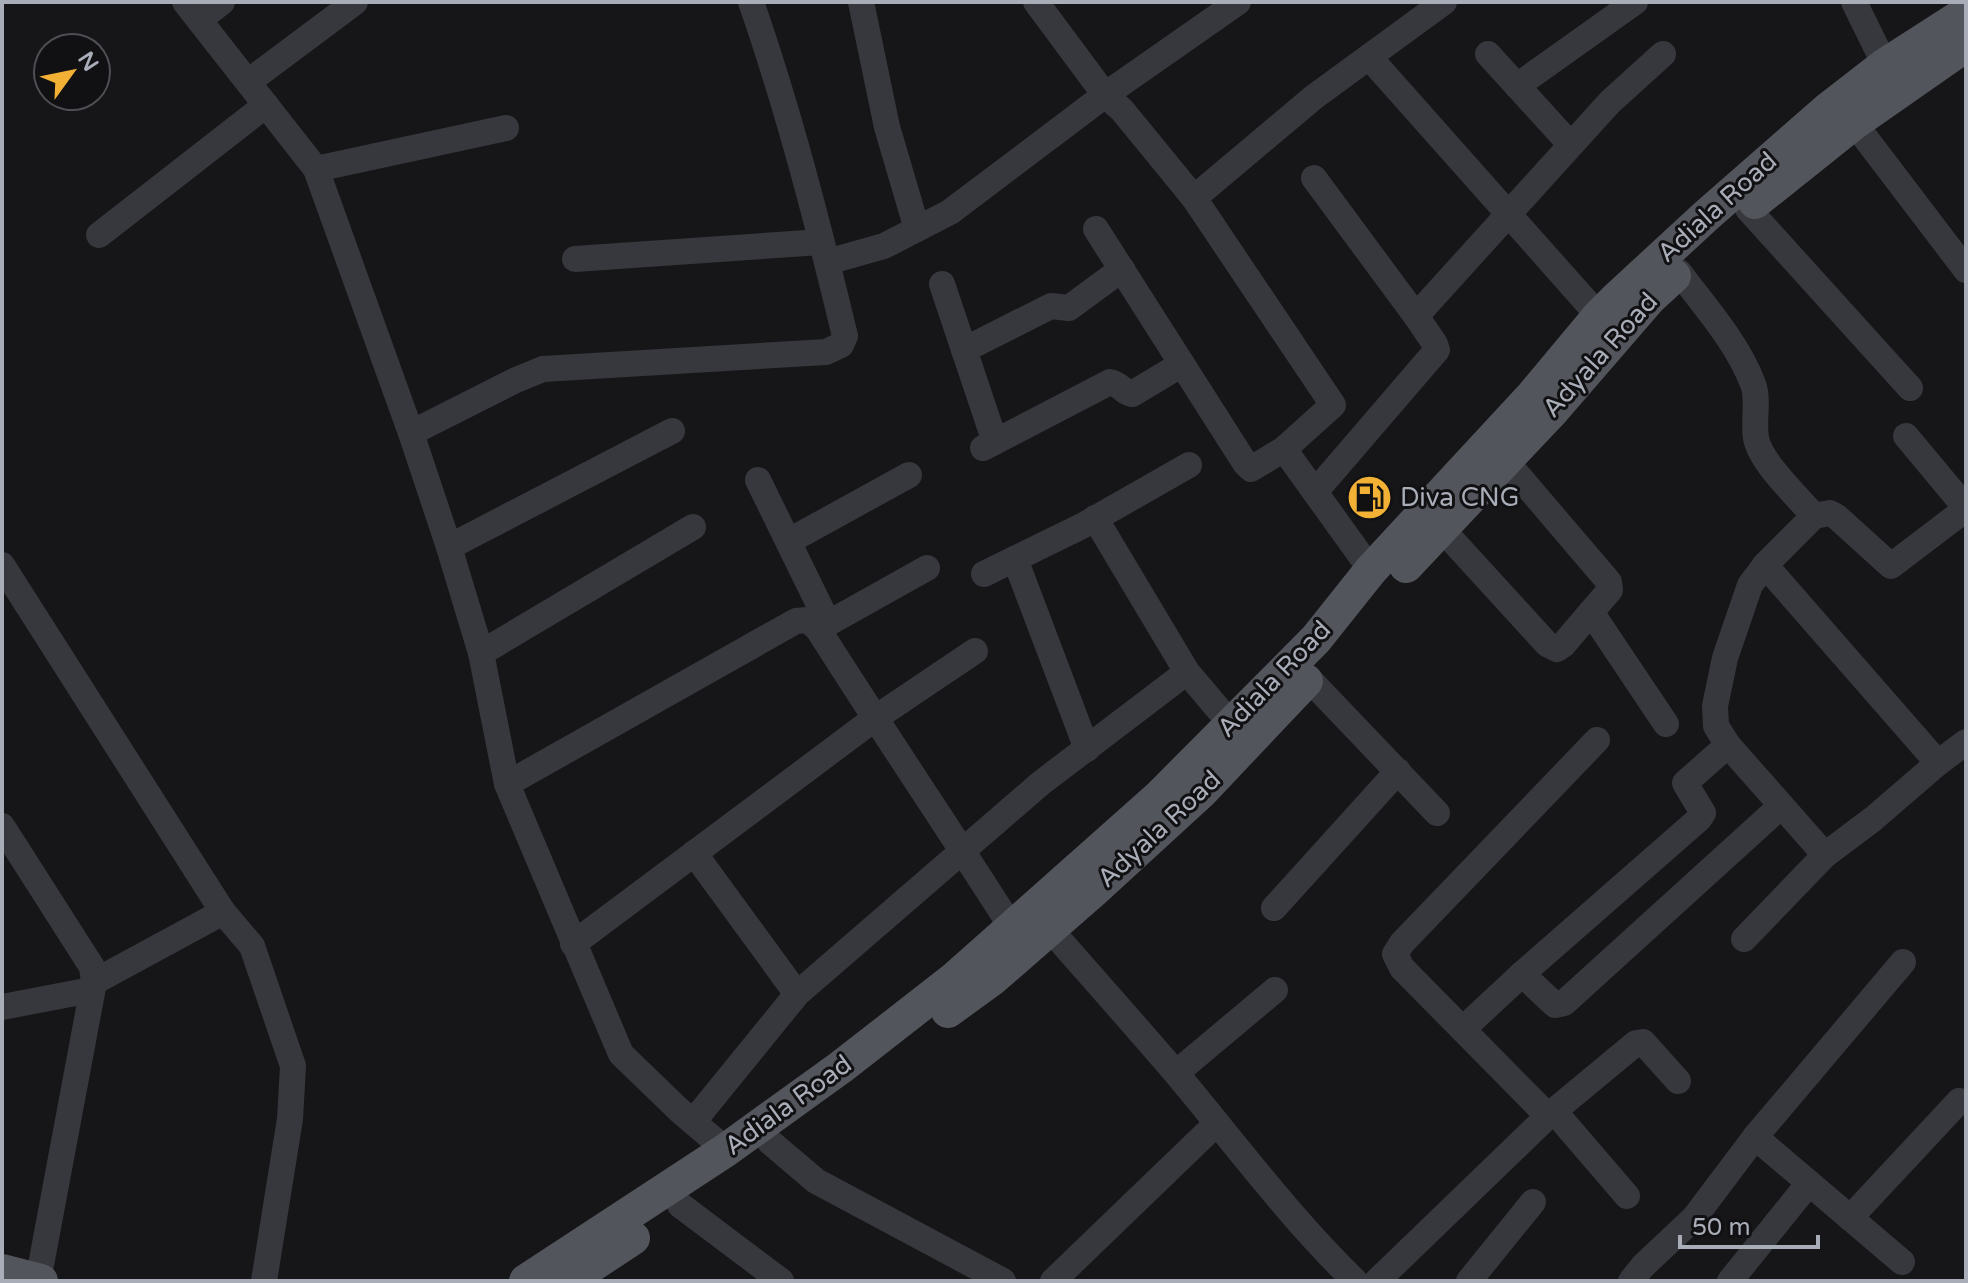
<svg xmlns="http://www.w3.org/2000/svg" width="1968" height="1283" viewBox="0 0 1968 1283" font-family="'Varela Round',sans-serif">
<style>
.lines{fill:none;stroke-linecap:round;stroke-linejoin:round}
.minor{stroke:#37383d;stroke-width:26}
.major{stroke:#53555c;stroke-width:34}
.labels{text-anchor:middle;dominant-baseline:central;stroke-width:6;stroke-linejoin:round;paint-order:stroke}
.street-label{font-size:26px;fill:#a8adb8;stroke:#111113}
.poi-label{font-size:26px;fill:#a8adb8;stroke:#111113;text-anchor:start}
</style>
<rect width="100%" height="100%" fill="#161618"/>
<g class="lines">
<g class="minor">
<path d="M185 2 316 169 411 433 449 547 481 653 507 784 621 1054 679 1110 726 1150"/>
<path d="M861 2 887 127 917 229"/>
<path d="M1036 2 1105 95 1122 110 1194 198 1333 405 1284 449 1251 469 1245 463 1096 229"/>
<path d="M1854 2 1885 65"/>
<path d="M199 20 222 2"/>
<path d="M1488 54 1570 144"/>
<path d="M1369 57 1599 316"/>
<path d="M248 82 355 2"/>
<path d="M1517 86 1635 2"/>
<path d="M1854 123 1966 270"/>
<path d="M316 169 506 128"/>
<path d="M1314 178 1416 316 1435 344 1437 350 1315 492"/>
<path d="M1194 198 1314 97 1444 2"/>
<path d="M1748 209 1910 388"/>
<path d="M99 235 266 105"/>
<path d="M575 259 821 242"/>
<path d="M827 262 884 246 950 212 1105 95 1238 2"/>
<path d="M1679 272C1705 307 1737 342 1753 384 1759 400 1753 421 1756 438 1760 462 1798 497 1814 516"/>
<path d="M942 284 995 442"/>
<path d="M1416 316 1610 102 1663 54"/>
<path d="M964 350 1051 306 1069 308 1122 269"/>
<path d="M411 433 516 380 543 369 826 352 841 345 845 336C818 224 789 111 751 2"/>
<path d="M1906 436 1966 508"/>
<path d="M983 448 1110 382C1121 384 1123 393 1132 394L1182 364"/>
<path d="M1284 449 1371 570"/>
<path d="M1505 460 1609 582 1610 590 1591 612 1666 724"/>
<path d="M758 480 828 623"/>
<path d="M1095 518 1187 672 1231 724"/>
<path d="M1441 528 1547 644 1557 649 1563 645 1591 612"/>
<path d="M789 541 909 475"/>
<path d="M449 547 672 431"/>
<path d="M1015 559 1087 749"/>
<path d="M2 565 223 912 252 946 293 1066 290 1119 264 1281"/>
<path d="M1765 565 1938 763"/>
<path d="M984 574 1082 526 1189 465"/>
<path d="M818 629 927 568"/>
<path d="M481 653 693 527"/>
<path d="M1308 678 1437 813"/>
<path d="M507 784 796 621 808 620 818 629C881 729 948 827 1012 928"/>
<path d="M2 826 92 967 94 982 38 1281"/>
<path d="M694 853 797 994"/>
<path d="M1825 855 1728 745 1716 726 1715 706 1725 658 1750 585 1765 565 1814 516 1830 513 1837 517 1891 566 1966 509"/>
<path d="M1274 908 1398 771"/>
<path d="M1049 928C1091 976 1133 1023 1175 1072 1234 1142 1289 1217 1355 1281"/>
<path d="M1744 939 1825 855 1873 819 1938 763 1966 742"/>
<path d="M573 944 874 719 975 651"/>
<path d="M1522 974 1555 1005 1564 1003 1781 806"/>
<path d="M94 982 223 912"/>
<path d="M2 1007 91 990"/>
<path d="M1463 1029 1522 974 1699 819 1703 813 1685 783 1728 745"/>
<path d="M1176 1073 1275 990"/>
<path d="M1554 1111 1627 1196"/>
<path d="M1548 1116 1402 968 1395 954 1402 943 1597 740"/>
<path d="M693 1122 797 994 1041 783 1187 672"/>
<path d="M1755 1137 1902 1262"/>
<path d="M770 1142 816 1181 1003 1281"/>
<path d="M680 1205 781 1281"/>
<path d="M1850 1218 1959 1101"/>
<path d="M1053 1281 1216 1124"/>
<path d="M1377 1281 1548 1116 1636 1043 1643 1042 1678 1081"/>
<path d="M1469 1281 1533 1202"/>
<path d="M1631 1281 1643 1266 1694 1218 1755 1137 1903 962"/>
<path d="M1730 1281 1809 1183"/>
</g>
<g class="major">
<path d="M1755 202 1854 123 1966 45"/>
<path d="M1406 566 1554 409 1650 298 1674 276"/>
<path d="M948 1011 992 979 1093 891 1201 792 1306 681"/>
<path d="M2 1271 41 1281"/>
<path d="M526 1281 726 1150 841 1067 954 979 1159 797 1316 639 1371 570 1533 395 1599 316 1617 298 1707 215 1827 110 1885 65 1966 13"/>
<path d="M568 1281 633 1238"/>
</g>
</g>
<defs>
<symbol id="fuel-disc" viewBox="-11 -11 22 22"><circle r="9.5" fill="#f2b134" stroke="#111113"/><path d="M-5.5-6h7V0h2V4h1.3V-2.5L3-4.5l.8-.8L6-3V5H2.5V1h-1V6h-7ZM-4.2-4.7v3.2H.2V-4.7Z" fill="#111"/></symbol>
</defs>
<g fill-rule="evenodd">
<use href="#fuel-disc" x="1344" y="472" width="51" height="51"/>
</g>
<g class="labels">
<g class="street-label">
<text transform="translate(1717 207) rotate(-42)">Adiala Road</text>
<text transform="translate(1600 355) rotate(-48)">Adyala Road</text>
<text transform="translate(1274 679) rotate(-46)">Adiala Road</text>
<text transform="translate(1159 829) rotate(-43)">Adyala Road</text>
<text transform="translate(788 1105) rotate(-36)">Adiala Road</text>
</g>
<g class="poi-label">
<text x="1400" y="497">Diva CNG</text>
</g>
</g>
<rect width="1968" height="1283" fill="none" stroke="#a8adb8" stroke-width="8"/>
<g transform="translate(72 72) rotate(57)"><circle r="38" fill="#111113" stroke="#4d4f55" stroke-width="2"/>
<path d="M0-6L14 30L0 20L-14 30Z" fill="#f2b134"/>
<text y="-12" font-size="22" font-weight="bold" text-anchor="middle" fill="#a8adb8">N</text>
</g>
<path d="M1680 1235v12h138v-12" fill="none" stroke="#a8adb8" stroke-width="4"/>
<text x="1692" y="1235" font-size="24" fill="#a8adb8" stroke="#111113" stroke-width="6" paint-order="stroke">50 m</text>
</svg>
